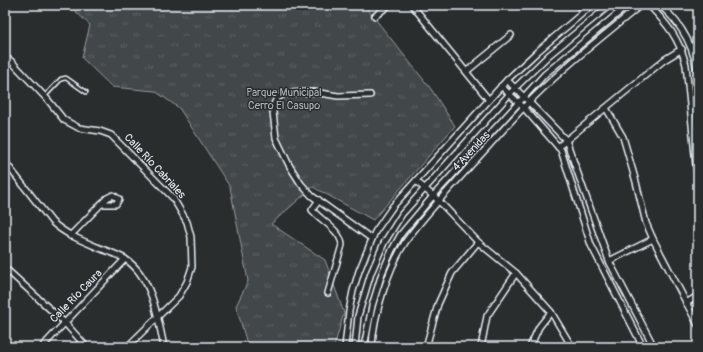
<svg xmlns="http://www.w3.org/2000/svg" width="703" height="352" viewBox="0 0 703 352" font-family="Pangolin,sans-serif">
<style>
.park{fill:url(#park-tufts);stroke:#959ca0}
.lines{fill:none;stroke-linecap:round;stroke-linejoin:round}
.lane-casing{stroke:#e8f1f8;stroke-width:5.5}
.street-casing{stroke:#e8f1f8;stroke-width:8}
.lane{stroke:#2a2d2e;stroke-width:2.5}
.street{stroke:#2a2d2e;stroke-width:5}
.labels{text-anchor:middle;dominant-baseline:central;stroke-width:3;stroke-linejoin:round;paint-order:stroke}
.park-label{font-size:11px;fill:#aeb5ba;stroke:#2a2d2e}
.street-label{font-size:11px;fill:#e8f1f8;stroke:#2a2d2e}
</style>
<defs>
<pattern id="park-tufts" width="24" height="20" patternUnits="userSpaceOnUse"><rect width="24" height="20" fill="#424648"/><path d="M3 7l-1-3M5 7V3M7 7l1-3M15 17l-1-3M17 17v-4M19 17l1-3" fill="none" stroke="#5d6163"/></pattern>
</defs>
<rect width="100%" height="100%" fill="#2a2d2e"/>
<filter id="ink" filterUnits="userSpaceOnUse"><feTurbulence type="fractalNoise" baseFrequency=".025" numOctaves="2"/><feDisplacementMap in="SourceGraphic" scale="8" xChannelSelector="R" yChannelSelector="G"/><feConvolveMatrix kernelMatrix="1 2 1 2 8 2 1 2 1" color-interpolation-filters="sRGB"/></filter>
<g filter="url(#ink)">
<path class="park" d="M51 5H364L431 89 455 126 373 220 313 187 271 224 325 260 344 313 334 347H248L236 306 248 281 230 187 179 108 155 91 112 87 82 58 90 25 74 10Z"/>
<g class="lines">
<defs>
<path id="lane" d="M45 96 61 79 66 78 86 92"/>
<g id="street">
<path d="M412 5 489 100"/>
<path d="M579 5 584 11"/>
<path d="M649 5C668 25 679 38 686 65L698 185"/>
<path d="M660 5C683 25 696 49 698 80"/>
<path d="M375 16 389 5"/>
<path d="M5 57 11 61 48 100 64 120 79 128 100 131 111 135 173 198 187 222 191 237 192 267 187 282 179 296 127 347"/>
<path d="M467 71 511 35"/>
<path d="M507 80 529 102 566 140 609 261 654 347"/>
<path d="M501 86 524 108 561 150 591 245 643 347"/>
<path d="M370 95 338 96 314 92 287 93 278 97 274 104 273 112 276 138 289 165 301 184 312 196 372 239"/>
<path d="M606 108 623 137 636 182 646 223 653 239 698 325"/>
<path d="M558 147 664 60 682 49"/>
<path d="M5 162 52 222C65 234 80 240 97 247 106 251 117 254 125 259 152 276 158 318 164 347"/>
<path d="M416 181 439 201 478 242 516 273 551 312 572 347"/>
<path d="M319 200 312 210 313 211C322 221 341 231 342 245L328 293"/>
<path d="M70 236 107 198 113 195 119 199 116 204H101"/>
<path d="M609 261 653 239"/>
<path d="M5 268 65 323 83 343 85 347"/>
<path d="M686 303 698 296"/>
<path d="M42 347 125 259"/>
<path d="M345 347 349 311 353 291 359 271 375 232 393 206 507 80 538 51 592 5"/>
<path d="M355 347 358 316 371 273 384 243 402 214 515 88 549 55 610 5"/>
<path d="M364 347 372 306 382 273 392 250 401 234 433 196 545 74 628 5"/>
<path d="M372 347C373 316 389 266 406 241 425 214 449 190 471 165 491 144 510 121 531 100 565 66 603 36 641 5"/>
<path d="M426 347 438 304 452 273 478 242"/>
<path d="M481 347 487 316 516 273"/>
<path d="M530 347 539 327 551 312"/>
</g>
</defs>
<use href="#lane" class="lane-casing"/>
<use href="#street" class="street-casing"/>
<use href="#lane" class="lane"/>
<use href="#street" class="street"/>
</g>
</g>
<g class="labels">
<g class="park-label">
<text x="284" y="92">Parque Municipal<tspan x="284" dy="13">Cerro El Casupo</tspan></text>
</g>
<g class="street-label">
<text transform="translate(471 151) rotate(-47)">4 Avenidas</text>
<text transform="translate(155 166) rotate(47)">Calle Río Cabriales</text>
<text transform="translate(76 296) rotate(-46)">Calle Río Caura</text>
</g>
</g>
<rect width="703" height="352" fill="none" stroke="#2a2d2e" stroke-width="20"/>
<rect x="10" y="10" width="683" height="332" fill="none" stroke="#e8f1f8" stroke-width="1.5" filter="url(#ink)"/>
</svg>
